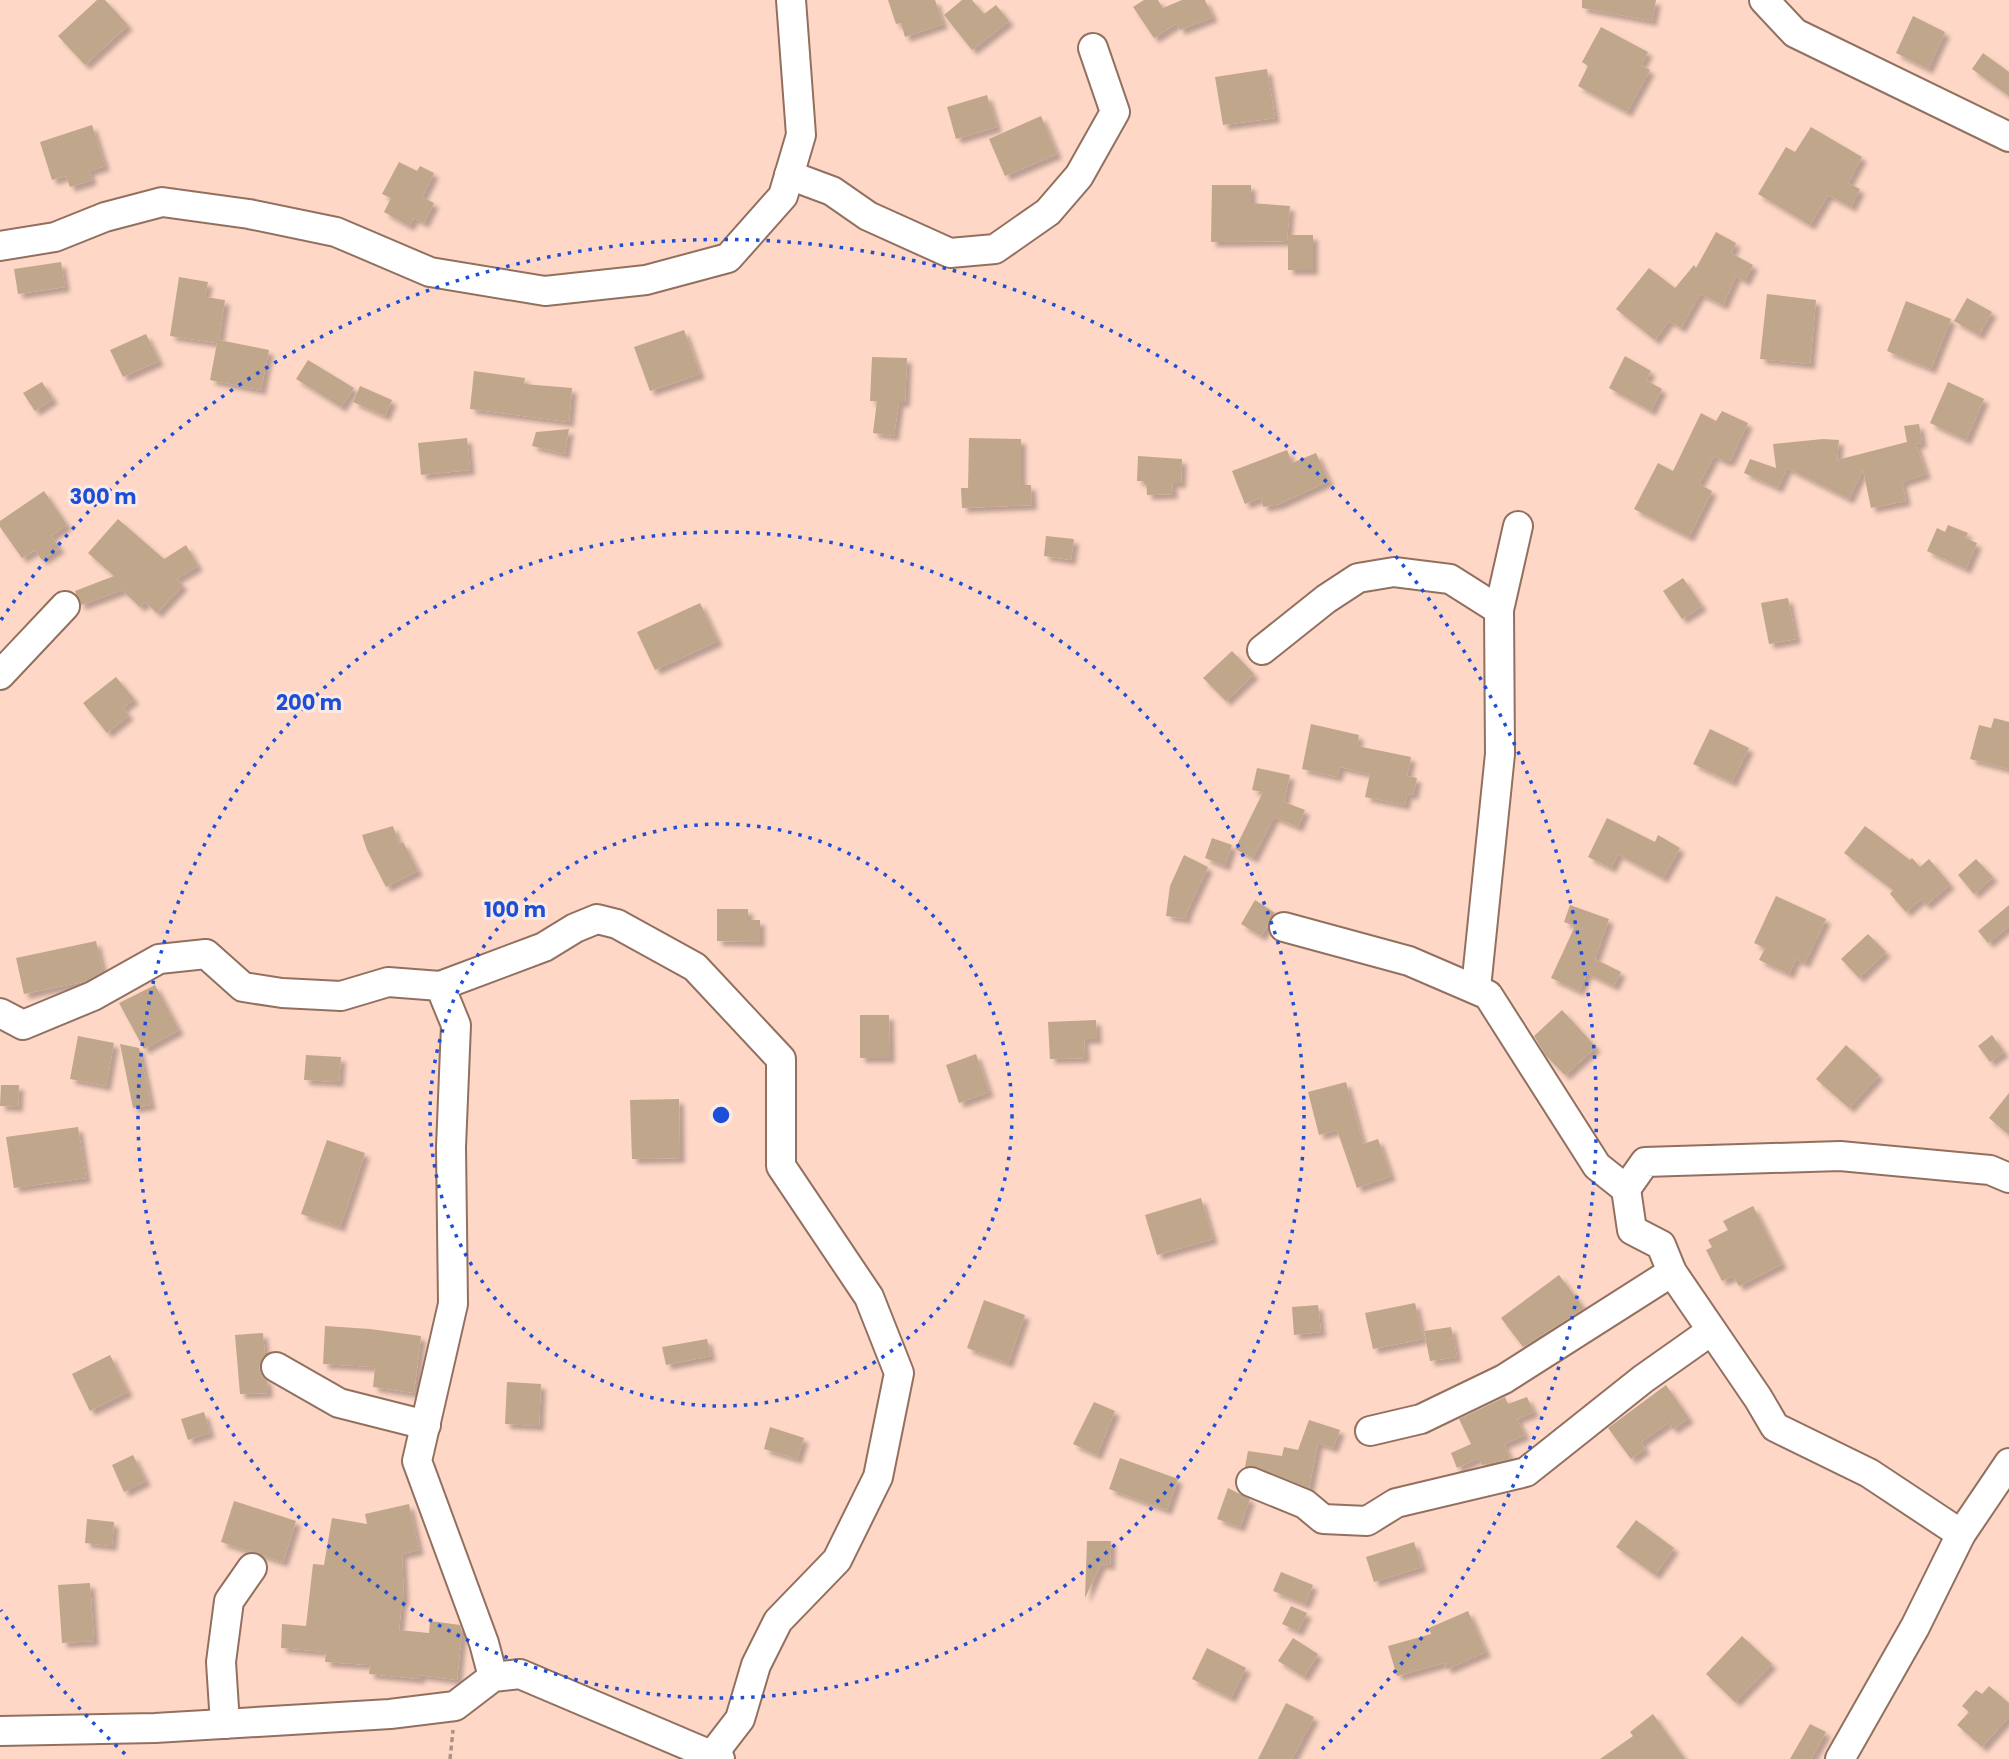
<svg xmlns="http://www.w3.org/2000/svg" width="2009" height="1759" viewBox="0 0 2009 1759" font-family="Poppins,sans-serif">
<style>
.building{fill:#c0a68a;filter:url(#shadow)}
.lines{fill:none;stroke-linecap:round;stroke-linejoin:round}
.minor-casing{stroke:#927060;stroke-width:32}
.path{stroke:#af9185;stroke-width:3.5;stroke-dasharray:5 3.5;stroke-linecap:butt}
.minor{stroke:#fff;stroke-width:28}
.ring{fill:none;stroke:#1d4ed8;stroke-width:3.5;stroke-dasharray:3.5 7}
.centre{fill:#1d4ed8;stroke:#faeae3;stroke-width:3.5}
.ring-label{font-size:21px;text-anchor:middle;font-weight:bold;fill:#1d4ed8;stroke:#faeae3;stroke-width:6;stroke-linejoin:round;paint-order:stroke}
</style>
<defs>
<filter id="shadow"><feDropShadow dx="5" dy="5" stdDeviation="2" flood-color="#0004"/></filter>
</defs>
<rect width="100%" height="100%" fill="#fed7c6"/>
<g class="building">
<path d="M97 0H105L128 25 85 65 58 36Z"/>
<path d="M888 0H935L943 24 905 37 901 23 896 24Z"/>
<path d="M962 0H972L984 14 996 5 1009 21 972 50 944 15Z"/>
<path d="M1144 0H1158L1163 8 1182 0H1205L1213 17 1180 30 1177 23 1154 38 1133 7Z"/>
<path d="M1582 0H1656L1652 21 1582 8Z"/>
<path d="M1913 16 1945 32 1928 69 1896 53Z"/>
<path d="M1601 27 1648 52 1641 65 1650 70 1627 112 1578 86 1588 66 1582 62Z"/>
<path d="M1983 53 2009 72V96L1972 69Z"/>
<path d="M1267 69 1275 118 1223 125 1215 77Z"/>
<path d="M987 95 997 127 956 139 947 107Z"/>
<path d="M1041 116 1057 154 1005 176 989 139Z"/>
<path d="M92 125 105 166 89 171 92 180 70 187 66 176 52 180 40 142Z"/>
<path d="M1811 127 1862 157 1848 183 1860 189 1851 207 1828 195 1810 225 1758 194 1786 147 1795 152Z"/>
<path d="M399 162 417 171 420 166 434 173 422 197 434 203 424 223 414 218 409 226 384 212 391 198 382 194Z"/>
<path d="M1212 185H1251V203L1290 206 1287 241 1211 242Z"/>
<path d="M1716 232 1736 243 1731 253 1753 265 1745 281 1736 276 1723 305 1700 294 1681 328 1669 321 1655 340 1616 309 1649 268 1675 288 1694 265 1696 268Z"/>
<rect x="1288" y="235" width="25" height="35"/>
<path d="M61 262 65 287 18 294 14 269Z"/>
<path d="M179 277 208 282 205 297 225 300 219 340 269 350 261 390 210 380 217 343 170 336Z"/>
<path d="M1767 294 1816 300 1810 364 1760 359Z"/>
<path d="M1967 298 1992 312 1979 335 1954 321Z"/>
<path d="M1906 301 1951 319 1931 369 1887 351Z"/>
<path d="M684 330 700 374 650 391 634 347Z"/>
<path d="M146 334 159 361 123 377 110 350Z"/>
<path d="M1625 356 1651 371 1646 380 1662 389 1651 411 1609 388Z"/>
<path d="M872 357 907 358 905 402H899L894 436 873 433 877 401H870Z"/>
<path d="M308 360 354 388 341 407 296 379Z"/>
<path d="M474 371 525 378 524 384 572 388 569 422 470 409Z"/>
<path d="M42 382 53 399 35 411 23 393Z"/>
<path d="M1948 382 1984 399 1966 440 1930 423Z"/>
<path d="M360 386 392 400 385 416 353 402Z"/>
<path d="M1722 411 1748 423 1730 461H1724L1714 456 1699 484 1712 491 1689 537 1634 509 1658 463 1673 471 1701 413 1716 421Z"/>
<path d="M1919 424 1922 443 1916 444 1926 474 1902 482 1906 501 1871 508 1863 470 1849 499 1787 468 1778 488 1744 473 1750 459 1776 468 1773 444 1823 439 1839 440 1837 460 1907 442 1904 426Z"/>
<path d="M569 429 565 454 532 446 536 432Z"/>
<path d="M467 438 470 470 421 475 418 443Z"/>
<path d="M969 438 1021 439V485H1031L1032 505 962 508 961 488H968Z"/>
<path d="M1287 450 1292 463 1316 453 1329 481 1279 504 1263 507 1261 498 1245 504 1232 471Z"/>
<path d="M1138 456 1182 459 1181 483H1172L1173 494 1147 495 1146 481H1137Z"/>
<path d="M44 491 67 525 51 536 60 548 42 560 35 550 22 558 0 527V521Z"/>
<path d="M118 519 164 559 186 545 198 566 176 579 183 585 157 613 145 602 140 607 122 590 81 605 76 594 75 591 114 576 88 553Z"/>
<path d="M1948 525 1968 533 1965 538 1977 543 1966 569 1927 551 1937 528 1945 532Z"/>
<path d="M1046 536 1074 539 1071 560 1044 556Z"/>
<path d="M1683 578 1702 606 1682 619 1663 591Z"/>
<path d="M1788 598 1796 639 1769 644 1761 603Z"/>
<path d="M700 603 718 641 655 670 637 632Z"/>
<path d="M1232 651 1254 674 1226 701 1203 678Z"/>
<path d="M116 677 134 699 123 708 129 715 107 733 83 703Z"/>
<path d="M1994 718 2009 722V769L1970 759 1979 725 1991 728Z"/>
<path d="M1311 724 1359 735 1357 746 1411 757 1407 776 1417 778 1413 795 1407 794 1405 805 1365 797 1370 774 1340 767 1337 777 1302 769Z"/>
<path d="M1710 729 1749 748 1732 782 1693 764Z"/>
<path d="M1257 768 1290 775 1284 802 1305 810 1298 827 1274 817 1253 858 1235 849 1263 792 1252 790Z"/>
<path d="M1607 818 1655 842 1658 835 1680 848 1663 878 1618 854 1611 868 1588 857Z"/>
<path d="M393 826 399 844 403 842 418 871 386 887 367 850 362 835Z"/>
<path d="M1865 826 1910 860 1912 858 1920 867 1929 859 1950 884 1926 905 1921 899 1906 912 1890 894 1893 890 1844 853Z"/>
<path d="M1212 838 1232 845 1225 866 1205 858Z"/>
<path d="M1184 855 1208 867 1187 912 1186 919 1166 916 1170 886Z"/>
<path d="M1976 859 1993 877 1974 894 1958 875Z"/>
<path d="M1776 896 1826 919 1805 963 1796 959 1789 974 1759 960 1765 948 1754 943Z"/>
<path d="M1255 900 1275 913 1261 936 1241 924Z"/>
<path d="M1570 905 1609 919 1595 959 1621 972 1614 986 1587 973 1579 991 1551 978 1575 926 1564 922Z"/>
<path d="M2009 905V926L1988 943 1978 931Z"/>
<path d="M717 909H748V920H760V942L717 941Z"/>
<path d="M1868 934 1886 952 1859 978 1841 959Z"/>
<path d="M96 941 103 972 87 981 24 994 16 958Z"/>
<path d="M155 985 179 1030 144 1049 119 1003Z"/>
<path d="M1562 1010 1596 1047 1565 1075 1546 1056 1534 1036Z"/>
<path d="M860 1015H889L890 1058H860Z"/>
<path d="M1096 1020 1097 1039H1084L1085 1058 1050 1059 1048 1022Z"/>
<path d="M1992 1035 2004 1052 1990 1062 1978 1046Z"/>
<path d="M78 1036 114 1043 106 1086 70 1079Z"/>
<path d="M120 1044 139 1048 151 1105 133 1108Z"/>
<path d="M1846 1045 1879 1075 1849 1108 1816 1079Z"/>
<path d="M976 1054 989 1092 959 1103 946 1065Z"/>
<path d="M306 1055 341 1057 339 1082 304 1080Z"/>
<path d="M1346 1082 1363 1144 1378 1139 1391 1176 1357 1188 1337 1130 1319 1135 1308 1092Z"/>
<path d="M1 1085H19L18 1107 0 1106Z"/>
<path d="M2009 1093V1135L1989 1118Z"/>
<path d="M679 1099 680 1158 632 1159 630 1100Z"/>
<path d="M78 1127 86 1178 14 1188 6 1137Z"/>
<path d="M327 1140 365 1153 340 1227 301 1214Z"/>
<path d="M1201 1198 1213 1239 1157 1255 1145 1215Z"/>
<path d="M1753 1206 1782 1264 1739 1286 1733 1276 1722 1281 1706 1250 1712 1247 1708 1240 1728 1230 1723 1221Z"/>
<path d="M1559 1275 1584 1308 1523 1347 1501 1318Z"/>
<path d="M984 1300 1025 1315 1008 1363 967 1348Z"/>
<path d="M1415 1303 1423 1339 1373 1349 1365 1313Z"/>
<path d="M1318 1305 1321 1332 1294 1335 1292 1307Z"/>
<path d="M325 1326 370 1329 421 1336 414 1393 373 1387 375 1367 323 1364Z"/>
<path d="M1451 1327 1457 1357 1430 1361 1424 1331Z"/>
<path d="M263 1333 265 1355 259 1368 261 1375 267 1381 268 1393 240 1394 235 1335Z"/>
<path d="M707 1339 711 1356 666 1365 662 1347Z"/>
<path d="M110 1355 128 1392 90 1411 72 1374Z"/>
<path d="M507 1382 541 1384 539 1426 505 1424Z"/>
<path d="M1666 1385 1689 1418 1673 1429 1668 1423 1641 1442 1645 1449 1631 1459 1608 1428Z"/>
<path d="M1505 1397 1508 1404 1527 1397 1534 1412 1517 1419 1525 1435 1504 1444 1510 1459 1482 1465 1479 1458 1457 1468 1451 1453 1471 1444 1459 1419Z"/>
<path d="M1094 1402 1115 1411 1097 1455 1073 1444Z"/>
<path d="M204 1412 210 1433 188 1440 181 1419Z"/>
<path d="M1309 1420 1340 1430 1333 1448 1318 1443 1309 1488 1257 1467H1245L1248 1451 1282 1456 1284 1447 1298 1450Z"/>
<path d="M770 1427 804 1438 797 1459 764 1449Z"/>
<path d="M133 1455 146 1481 124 1492 112 1465Z"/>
<path d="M1120 1458 1178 1479 1167 1510 1109 1489Z"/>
<path d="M1228 1488 1250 1499 1240 1527 1217 1519Z"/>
<path d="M234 1501 296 1521 283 1562 221 1542Z"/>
<path d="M409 1504 419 1550 402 1554 404 1601H402L399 1630 429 1633 430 1621 460 1625 462 1632 457 1680 420 1675V1679L369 1674 370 1665 325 1662 326 1652 281 1648 282 1624 306 1626 313 1564 324 1565 332 1518 367 1524 365 1514Z"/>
<path d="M87 1519 114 1522 112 1546 85 1543Z"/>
<path d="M1636 1520 1674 1548 1655 1575 1616 1547Z"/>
<path d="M1087 1541H1111L1110 1565 1101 1564 1085 1598Z"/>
<path d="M1414 1542 1422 1567 1374 1582 1366 1557Z"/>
<path d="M1281 1572 1313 1585 1305 1604 1273 1591Z"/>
<path d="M90 1583 94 1641 62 1643 58 1585Z"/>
<path d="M1291 1606 1307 1613 1298 1631 1282 1624Z"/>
<path d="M1468 1611 1486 1652 1447 1669 1444 1663 1397 1676 1388 1646 1431 1634 1429 1628Z"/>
<path d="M1742 1636 1772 1664 1735 1702 1706 1674Z"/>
<path d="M1293 1638 1318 1654 1304 1677 1278 1661Z"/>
<path d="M1207 1648 1246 1668 1231 1698 1192 1679Z"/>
<path d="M1989 1686 2009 1703V1717L1982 1747 1957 1725 1969 1712 1962 1706 1976 1690 1982 1694Z"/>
<path d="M1286 1703 1314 1717 1292 1759H1258Z"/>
<path d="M1653 1714 1685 1759H1600L1633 1736 1630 1732Z"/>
<path d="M1810 1724 1826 1732 1811 1759H1790Z"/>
</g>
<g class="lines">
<defs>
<g id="minor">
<path d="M1764 0 1795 33 2009 137"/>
<path d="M789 175 832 191 868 216 950 253 995 249 1048 212 1079 176 1115 112 1093 48"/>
<path d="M0 246 55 237 105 217 162 202 249 214 336 232 430 272 545 291 646 280 728 258 783 196 801 135 791 0"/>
<path d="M1262 650 1326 599 1358 578 1394 572 1450 579 1499 610"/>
<path d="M0 675 65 606"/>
<path d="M1284 927 1409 961 1488 995 1597 1166 1626 1189 1632 1230 1661 1245 1672 1272 1758 1398 1775 1427 1869 1473 1961 1534"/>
<path d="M440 986 544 947 575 928 597 919 617 924 695 967 781 1059V1166L869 1297 899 1373 878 1477 837 1560 778 1621 756 1665 740 1719 713 1754"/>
<path d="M1476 988 1500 754 1499 610 1518 526"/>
<path d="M0 1013 23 1025 93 996 159 959 206 954 243 987 282 993 341 996 388 982 440 986 456 1025 451 1147 453 1304 417 1461 484 1643 493 1677"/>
<path d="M1626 1189 1645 1162 1840 1156 1990 1170 2009 1178"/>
<path d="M276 1367 339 1403 426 1425"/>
<path d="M1370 1431 1421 1419 1504 1379 1672 1272"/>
<path d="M1251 1482 1305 1504 1323 1519 1367 1521 1396 1503 1526 1472 1643 1379 1711 1331"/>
<path d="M225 1724 221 1662 229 1601 252 1568"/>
<path d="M0 1731 155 1728 390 1714 455 1706 493 1677 520 1674 720 1759"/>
<path d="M1840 1759 1915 1627 1961 1534 2009 1463"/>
</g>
</defs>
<use href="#minor" class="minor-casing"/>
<path class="path" d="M450 1759 453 1730"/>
<use href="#minor" class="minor"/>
</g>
<g class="ring">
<circle cx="721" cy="1115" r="291"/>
<circle cx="721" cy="1115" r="583"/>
<path d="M125 1754A874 874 0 0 1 1 1610M1 620A874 874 0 1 1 1317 1754"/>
</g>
<circle cx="721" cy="1115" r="10" class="centre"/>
<g class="ring-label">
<text x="103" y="504">300 m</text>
<text x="309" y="710">200 m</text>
<text x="515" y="917">100 m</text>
</g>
</svg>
